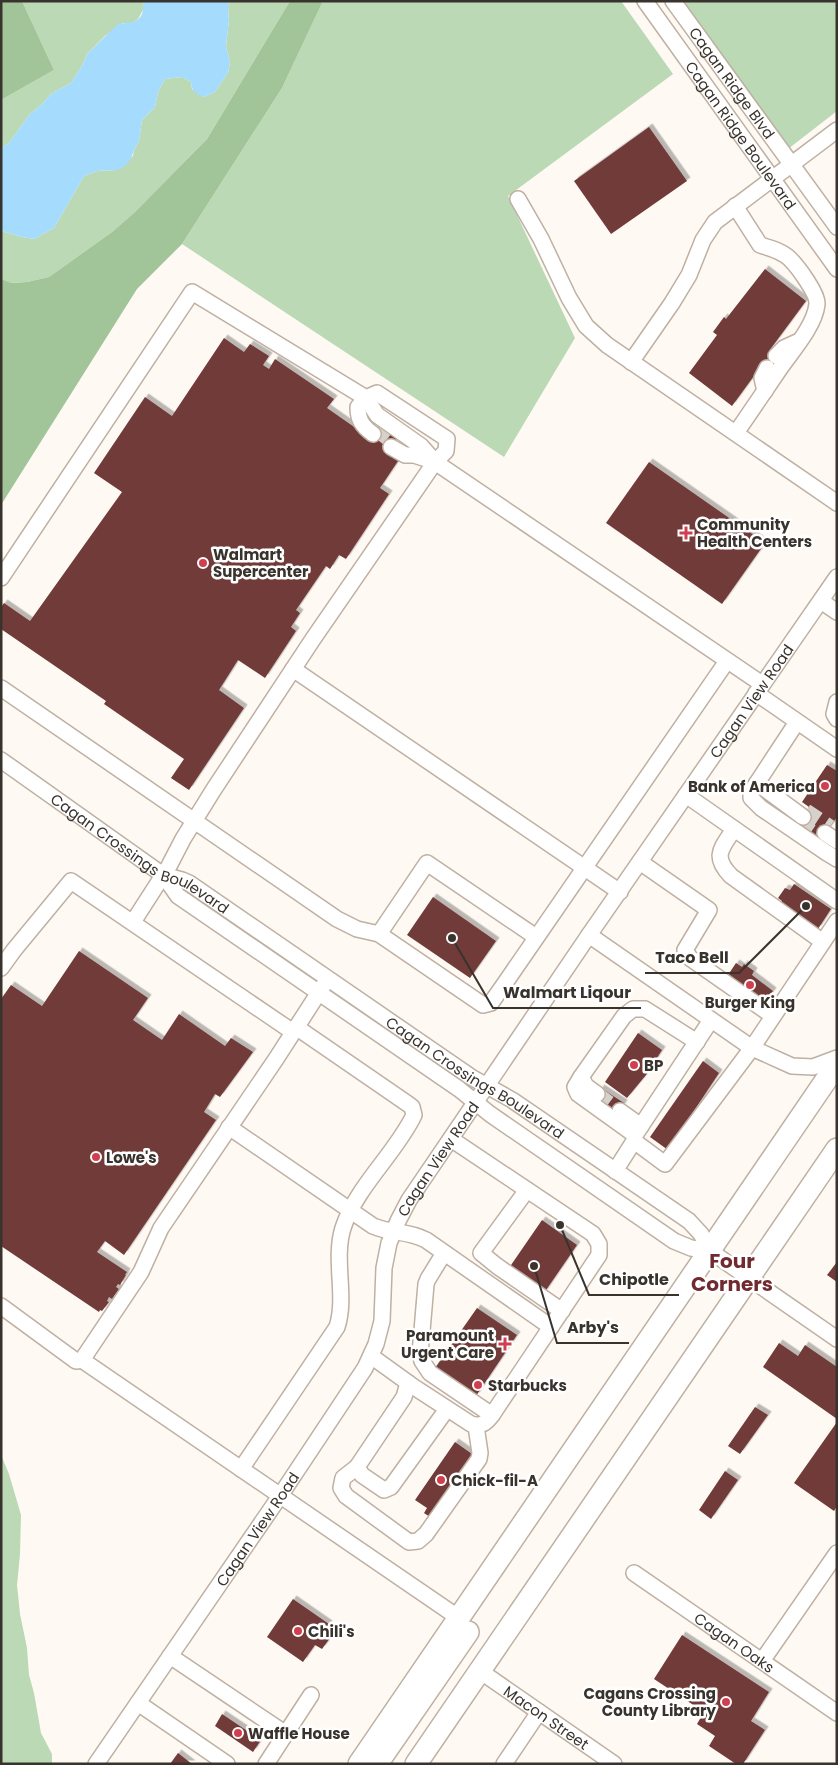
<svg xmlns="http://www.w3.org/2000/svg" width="838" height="1765" viewBox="0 0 838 1765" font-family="Poppins,sans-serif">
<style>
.green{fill:#bad9b4}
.forest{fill:#a1c599}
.water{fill:#a5dcfe}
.building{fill:#6f3b39;filter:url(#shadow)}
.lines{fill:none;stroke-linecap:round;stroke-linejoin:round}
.minor-tunnel{stroke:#d7d1cb;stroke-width:15;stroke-dasharray:15 8;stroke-linecap:butt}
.minor-casing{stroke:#beb0a2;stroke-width:18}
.highway-casing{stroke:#beb0a2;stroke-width:24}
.minor{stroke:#fff;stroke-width:15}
.highway{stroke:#fff;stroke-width:21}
.poi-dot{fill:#cf3f4f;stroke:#fff;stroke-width:2}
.labels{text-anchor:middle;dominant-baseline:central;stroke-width:5;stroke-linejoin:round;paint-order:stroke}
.street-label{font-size:15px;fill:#39332d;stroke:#fff}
.poi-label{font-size:15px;font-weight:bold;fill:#39332d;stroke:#fff;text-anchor:start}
.district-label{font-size:20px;font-weight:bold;fill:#712a2f;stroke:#fff}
.leader{fill:none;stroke:#39332d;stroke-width:2}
.callout-dot{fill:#39332d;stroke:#fff;stroke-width:2}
.callout-label{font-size:16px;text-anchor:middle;font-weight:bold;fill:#39332d;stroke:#fff;stroke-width:5;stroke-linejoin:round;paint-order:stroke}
</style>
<defs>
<filter id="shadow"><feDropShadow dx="3.5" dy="-3.5" stdDeviation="0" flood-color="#0004"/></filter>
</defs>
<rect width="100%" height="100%" fill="#fff9f3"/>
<g class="green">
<path d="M22 1H144L143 10 138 19 132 23H123L105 36 87 54 83 64 71 83 51 94 42 104 29 115 9 143 1 148V100L54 70Z"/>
<path d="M231 1H290L207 139 134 213 112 232 49 277 27 282 10 283 1 279V231L22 237 34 239 54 228 84 176 97 171 117 170 133 156 134 150 139 141 142 120 155 107 158 92 165 79 182 77 191 82 192 89 204 97 215 92 228 73 230 62 226 46 229 20 228 6Z"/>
<path d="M323 1H621L673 74 508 196 575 338 504 457 182 244 282 88Z"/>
<path d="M683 1H837V111L788 149Z"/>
<path d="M1 1455 9 1474 21 1515 20 1554 17 1585 20 1614 27 1648 29 1675 34 1693 41 1733 52 1754V1764H1Z"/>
</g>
<g class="forest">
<path d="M1 1H22L54 70 1 100Z"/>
<path d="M290 1H323L282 88 182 244 137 289 1 505V279L11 283 27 282 49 277 112 232 134 213 207 139Z"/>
</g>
<path class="water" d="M144 1H231L228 6 229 20 226 46 230 62 228 73 215 92 204 97C195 94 192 91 191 82L182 77 165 79 158 92 155 107 142 120 139 141 134 150 131 159 124 167 117 170 97 171 84 176 54 228 34 239 22 237 1 231V148L9 143 29 115 42 104 51 94 71 83 83 64 87 54 118 24C128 22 141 24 143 10 143 7 143 4 144 1Z"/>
<g class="building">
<path d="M649 127 687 181 611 234 574 181Z"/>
<path d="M765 269 806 301 769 351 781 360 772 372 762 365 732 406 689 373 717 335 713 332 724 317 726 319Z"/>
<path d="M224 338 244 352 250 344 269 356 263 365 269 369 275 359 334 399 327 408 370 438 379 426 397 438 388 450 400 458 380 488 389 494 346 559 339 555 330 569 326 566 296 610 300 613 291 627 296 631 265 678 238 660 219 690 244 708 189 790 171 778 184 759 104 704 106 701 1 629V607L4 603 30 621 122 492 94 473 145 397 172 416Z"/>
<path d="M649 462 765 543 722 604 606 523Z"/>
<path d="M827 765 837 771V817L819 842 796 827 809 807 802 802Z"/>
<path d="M794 884 831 909 818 929 780 904 782 901 778 898 785 888 790 890Z"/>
<path d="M433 897 496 941 470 978 407 935Z"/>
<path d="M79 951 148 998 133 1020 162 1040 179 1014 225 1046 231 1038 253 1052 220 1097 215 1094 204 1112 216 1120 124 1255 105 1241 97 1252 127 1272 125 1275H126L120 1285 118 1284 116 1287 119 1289 112 1299 109 1297 107 1301 109 1302 102 1311 100 1310 99 1312 1 1246V999L11 985 42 1006Z"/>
<path d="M736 963 742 967 744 964 754 971 752 975 773 991 765 1002 726 978Z"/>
<path d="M638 1033 662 1050 646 1075 627 1098 605 1082Z"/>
<path d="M703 1061 719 1073 668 1150 650 1137Z"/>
<path d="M601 1088 624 1103 617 1115 593 1100Z"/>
<path d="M542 1220 577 1245 544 1293 509 1268Z"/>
<path d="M837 1262V1282L827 1275Z"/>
<path d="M477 1308 517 1335 476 1396 435 1368Z"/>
<path d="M779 1343 798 1356 805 1345 837 1367V1419L763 1367Z"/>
<path d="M755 1407 768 1415 740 1454 728 1446Z"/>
<path d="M837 1422V1506L834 1511 794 1483Z"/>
<path d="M455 1442 475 1456 433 1519 424 1513 427 1508 415 1500Z"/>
<path d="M725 1471 738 1480 711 1519 699 1510Z"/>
<path d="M293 1599 329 1624 323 1633 330 1638 322 1649 315 1645 303 1662 267 1637Z"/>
<path d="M682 1635 769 1692 751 1721 765 1730 743 1764H736L709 1746 715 1736 697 1724 704 1712 654 1679Z"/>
<path d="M222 1714 261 1740 253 1752 215 1726Z"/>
<path d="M178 1753 192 1764H170Z"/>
</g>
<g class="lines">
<g class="minor-tunnel">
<path d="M376 429 394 443"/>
<path d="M806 811 830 827"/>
<path d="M799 823 821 838"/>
<path d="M597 1094 620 1111"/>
</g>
<defs>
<g id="minor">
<path id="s1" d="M645 1 837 269"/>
<path id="s2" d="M673 1 837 227"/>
<path d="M518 199 541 239 569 298 586 326 607 345 837 503"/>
<path d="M735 206 760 245C770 248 782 251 790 259 798 267 818 294 817 304 815 325 793 350 781 367 766 389 751 411 736 433"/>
<path d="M776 356 784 348 797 342"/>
<path d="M631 362 672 303 689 275 703 240 715 222 837 130"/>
<path d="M765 391 762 378 767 368"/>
<path d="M391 447 405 455H414L433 461"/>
<path d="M1 578 192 292 366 398 377 415 421 446 435 462 762 684"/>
<path d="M821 601 837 612"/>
<path d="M293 669 620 892"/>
<path d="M1 688 337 919 357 929 379 934 483 1005 491 1003 503 986 727 661"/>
<path d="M756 693 837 749"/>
<path d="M837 702 834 714 837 719"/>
<path d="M797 722 751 792V798L761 808 827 853 837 859"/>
<path id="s3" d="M1 760 163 875 182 880 189 883 471 1077 512 1100 689 1221 701 1234 710 1251"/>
<path d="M757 783 803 817"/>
<path d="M686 795 837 901"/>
<path d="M734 829C721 849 712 856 731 876L823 942"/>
<path d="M825 833 837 841"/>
<path d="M640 862 709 910 685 950 690 958 773 1016"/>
<path d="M163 875 178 896 459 1089 490 1114 674 1241 691 1248 710 1251"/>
<path d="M133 922 169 866 183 839 214 789 313 639 435 462 446 451 447 439 377 393 366 398 358 407C358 420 362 426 373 434"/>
<path d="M379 934 427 863 536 937"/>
<path d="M589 935 752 1048 792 1066 813 1067 837 1058"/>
<path d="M1 968 14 950 71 881 293 1032"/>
<path d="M581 1077 586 1086 597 1094"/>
<path d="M620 1111 641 1126"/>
<path d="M229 1127 373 1226C392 1234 406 1230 426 1240L551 1327"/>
<path d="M635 1135 578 1094 575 1087 581 1077 624 1016 633 1009H645L697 1042"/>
<path d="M634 1141 665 1164 752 1048 837 921"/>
<path d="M615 1171 634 1141 635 1135 711 1020"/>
<path d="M527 1190 481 1253 497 1266 562 1311"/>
<path d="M710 1251 837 1339"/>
<path d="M444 1253 428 1279 426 1284 420 1354 422 1361 430 1373 492 1415"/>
<path d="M1 1306 76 1361 82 1360 141 1272 161 1228 276 1059 323 986"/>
<path d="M371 1356 414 1387 471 1424C481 1427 486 1423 492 1415L599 1255V1244L593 1234 451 1139"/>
<path d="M82 1360 459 1618"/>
<path d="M408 1383 404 1397 357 1467 343 1478 341 1488 346 1496 409 1542 418 1541 426 1534 479 1459 480 1453 476 1426"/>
<path d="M357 1467 362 1475 384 1490 391 1487 447 1409"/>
<path d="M241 1469 337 1327C347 1296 333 1260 343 1228 356 1187 396 1153 414 1115L412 1107 408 1104 296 1027"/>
<path id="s4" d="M634 1573 837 1713"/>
<path d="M170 1656 286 1734"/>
<path d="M762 1661 837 1553"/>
<path id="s5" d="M480 1671 614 1764"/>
<path d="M138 1703 227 1764"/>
<path id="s6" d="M96 1764 280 1496 365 1368 376 1344 382 1321 384 1268 389 1243 398 1221 409 1200 589 935 837 577"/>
<path d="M266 1764 311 1695"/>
<path d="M504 1764 539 1712"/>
</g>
<g id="highway">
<path d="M359 1764 837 1064"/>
<path d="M377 1764 468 1632"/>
<path d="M416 1764 837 1149"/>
</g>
</defs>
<use href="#minor" class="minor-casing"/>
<use href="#highway" class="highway-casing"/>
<use href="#minor" class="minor"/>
<use href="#highway" class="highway"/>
</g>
<g class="poi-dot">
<path d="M683.5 525.5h5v5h5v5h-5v5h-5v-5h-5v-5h5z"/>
<circle cx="203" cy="563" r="5"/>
<circle cx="825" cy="786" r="5"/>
<circle cx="750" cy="985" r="5"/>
<circle cx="634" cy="1065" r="5"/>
<circle cx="96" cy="1157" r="5"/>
<path d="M502.5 1336.5h5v5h5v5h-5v5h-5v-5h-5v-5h5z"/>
<circle cx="478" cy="1385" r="5"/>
<circle cx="441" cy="1480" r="5"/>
<circle cx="298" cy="1631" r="5"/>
<circle cx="726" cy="1702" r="5"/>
<circle cx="238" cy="1733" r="5"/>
</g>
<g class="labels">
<g class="street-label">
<text stroke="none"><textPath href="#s2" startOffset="101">Cagan Ridge Blvd</textPath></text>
<text stroke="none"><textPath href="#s1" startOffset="165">Cagan Ridge Boulevard</textPath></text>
<text stroke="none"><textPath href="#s6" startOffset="1260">Cagan View Road</textPath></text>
<text stroke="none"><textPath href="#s3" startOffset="168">Cagan Crossings Boulevard</textPath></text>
<text stroke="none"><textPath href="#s3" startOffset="572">Cagan Crossings Boulevard</textPath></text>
<text stroke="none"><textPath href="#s6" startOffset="705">Cagan View Road</textPath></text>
<text stroke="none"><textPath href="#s6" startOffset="285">Cagan View Road</textPath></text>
<text stroke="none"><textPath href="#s4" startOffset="122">Cagan Oaks</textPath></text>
<text stroke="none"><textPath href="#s5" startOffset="81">Macon Street</textPath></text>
</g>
<g class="poi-label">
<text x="697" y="524">Community<tspan x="697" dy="17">Health Centers</tspan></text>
<text x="213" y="554">Walmart<tspan x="213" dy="17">Supercenter</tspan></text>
<text x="815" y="786" text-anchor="end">Bank of America</text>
<text x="750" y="1002" text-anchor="middle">Burger King</text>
<text x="644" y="1065">BP</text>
<text x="106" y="1157">Lowe's</text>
<text x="494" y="1335" text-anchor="end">Paramount<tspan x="494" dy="17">Urgent Care</tspan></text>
<text x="488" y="1385">Starbucks</text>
<text x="451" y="1480">Chick-fil-A</text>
<text x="308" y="1631">Chili's</text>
<text x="716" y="1693" text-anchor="end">Cagans Crossing<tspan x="716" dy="17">County Library</tspan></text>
<text x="248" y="1733">Waffle House</text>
</g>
<g class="district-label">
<text x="732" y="1261">Four<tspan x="732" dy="23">Corners</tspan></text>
</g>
</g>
<path class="leader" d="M806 906L739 973H645M452 938L493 1008H641M560 1225L589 1295H679M534 1266L557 1343H629"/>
<g class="callout-dot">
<circle cx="806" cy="906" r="5"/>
<circle cx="452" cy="938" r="5"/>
<circle cx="560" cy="1225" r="5"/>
<circle cx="534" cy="1266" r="5"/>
</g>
<g class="callout-label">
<text x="692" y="963">Taco Bell</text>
<text x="567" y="998">Walmart Liqour</text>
<text x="634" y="1285">Chipotle</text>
<text x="593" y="1333">Arby's</text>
</g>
<rect width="838" height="1765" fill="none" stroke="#39332d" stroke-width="5"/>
</svg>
